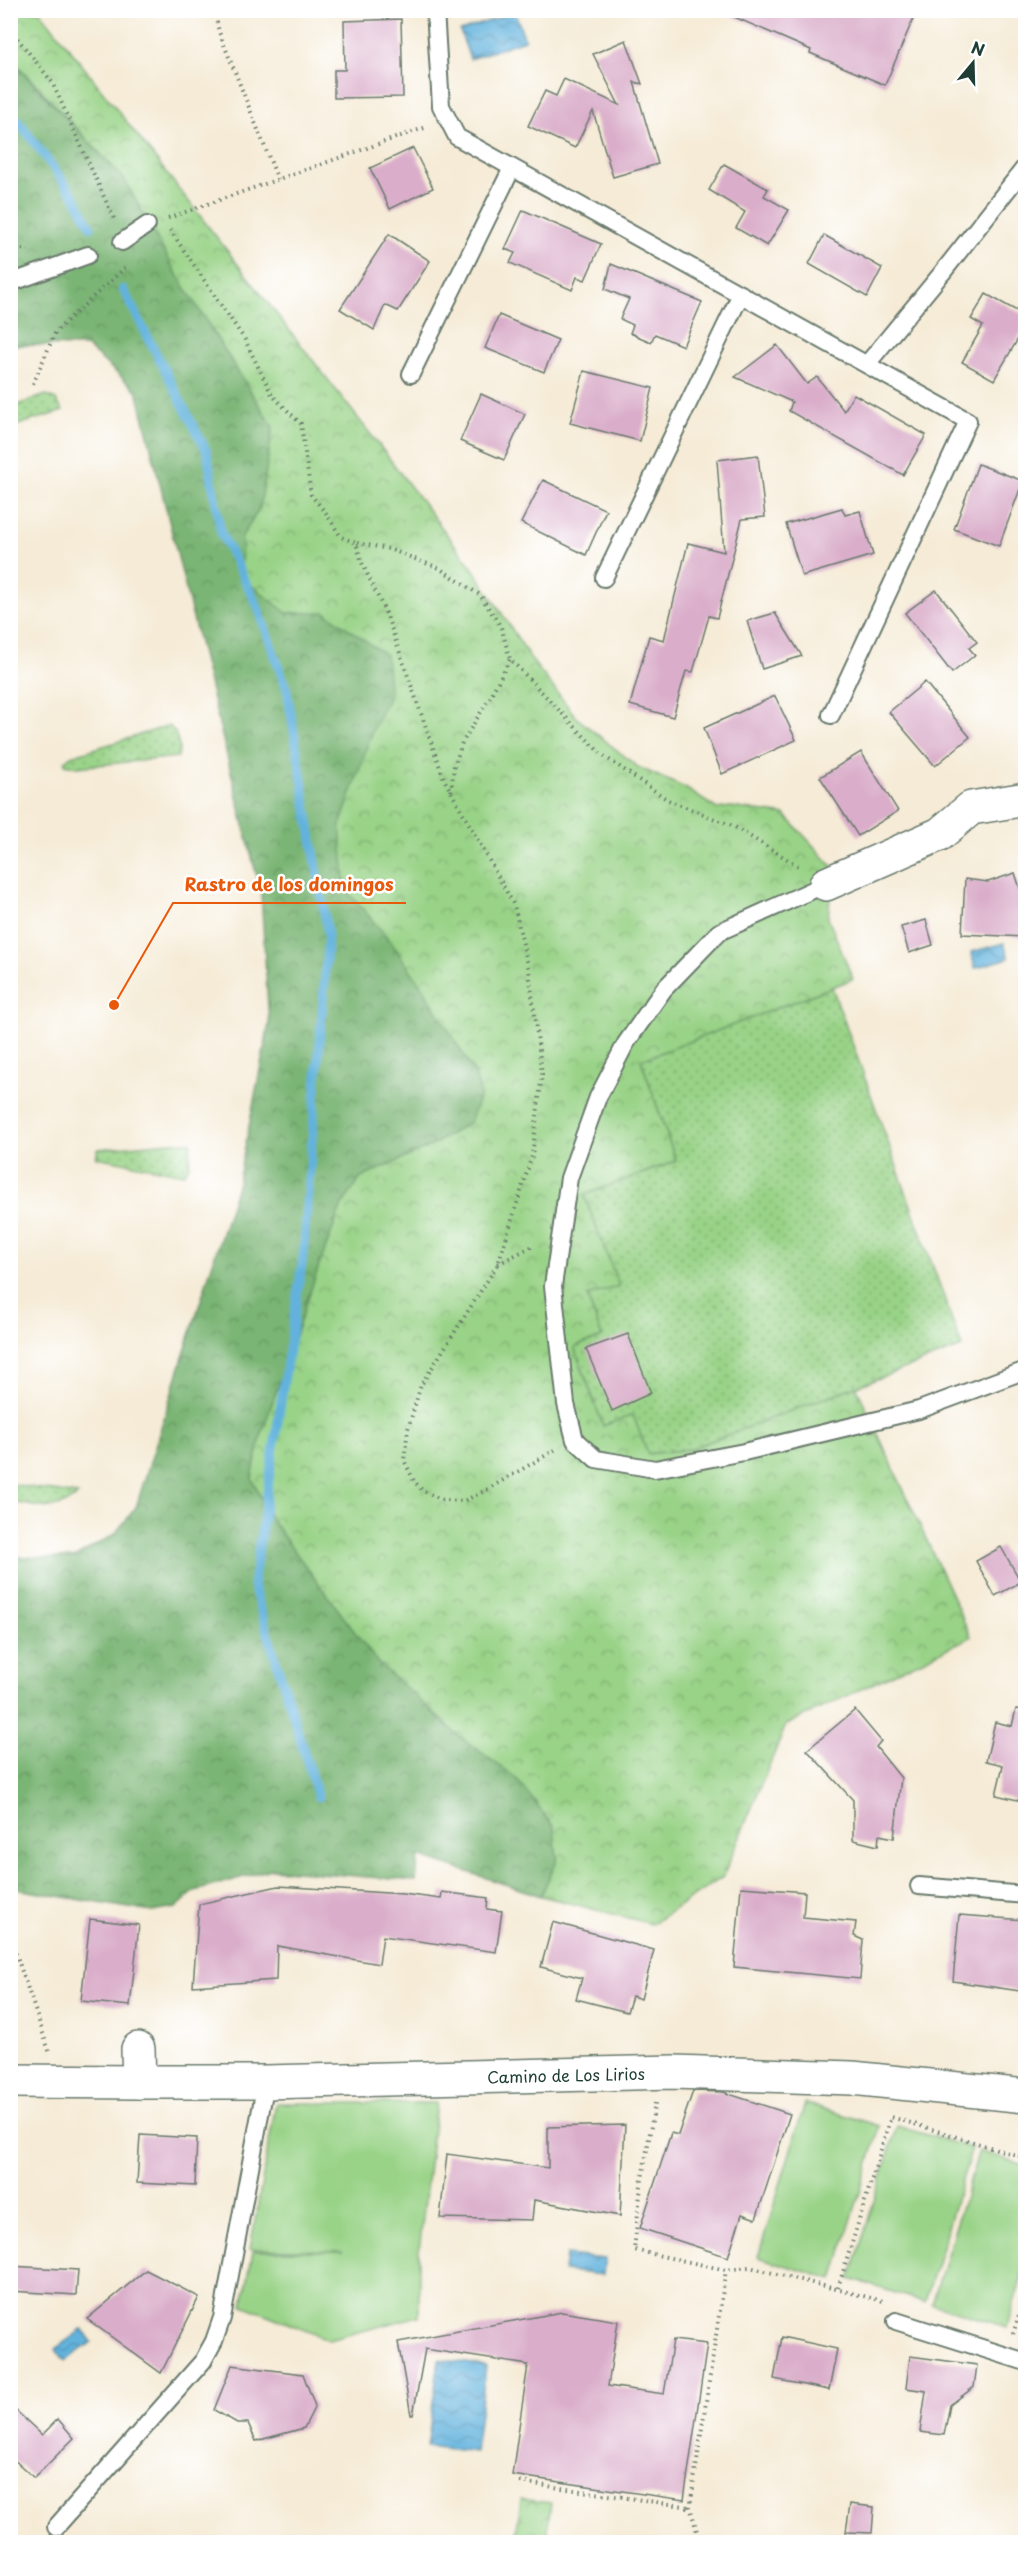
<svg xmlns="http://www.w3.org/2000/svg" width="1036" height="2553" viewBox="0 0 1036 2553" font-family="'Playpen Sans',sans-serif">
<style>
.grass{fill:url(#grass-dots);stroke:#5c885e;stroke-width:1.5}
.forest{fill:url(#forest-crowns);stroke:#4c7954;stroke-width:1.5}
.park{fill:url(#park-crowns);stroke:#5c885e;stroke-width:1.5}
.pitch{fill:#99d387;stroke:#5c885e;stroke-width:1.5}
.water{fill:url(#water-waves);stroke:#407888;stroke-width:1.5}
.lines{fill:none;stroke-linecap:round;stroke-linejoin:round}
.stream{stroke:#62b2dd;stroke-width:9}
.building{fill:#daaeca}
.lane-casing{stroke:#6a7a6d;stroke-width:20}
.street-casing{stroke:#6a7a6d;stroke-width:36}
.path{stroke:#6a7a6d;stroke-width:4;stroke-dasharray:1.5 4.5;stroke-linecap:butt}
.lane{stroke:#fff;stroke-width:16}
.street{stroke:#fff;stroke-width:33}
.labels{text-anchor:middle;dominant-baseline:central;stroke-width:5;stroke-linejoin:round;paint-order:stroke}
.street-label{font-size:16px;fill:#1f3d34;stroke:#fff}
.leader{fill:none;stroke:#e8590c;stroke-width:2}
.callout-dot{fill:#e8590c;stroke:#fff;stroke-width:2}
.callout-label{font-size:18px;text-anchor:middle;font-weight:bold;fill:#e8590c;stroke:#fff;stroke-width:5;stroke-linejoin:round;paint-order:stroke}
</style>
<defs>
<pattern id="grass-dots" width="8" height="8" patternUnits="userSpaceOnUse" patternTransform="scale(1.5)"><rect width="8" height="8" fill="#99d387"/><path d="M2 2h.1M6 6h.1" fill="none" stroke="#7cac6f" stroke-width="1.8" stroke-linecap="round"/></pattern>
<pattern id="forest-crowns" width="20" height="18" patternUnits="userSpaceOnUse" patternTransform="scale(1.5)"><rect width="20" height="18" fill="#7ab574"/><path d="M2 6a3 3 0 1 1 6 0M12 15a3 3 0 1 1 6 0" fill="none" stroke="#639460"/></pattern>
<pattern id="park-crowns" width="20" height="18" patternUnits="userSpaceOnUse" patternTransform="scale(1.5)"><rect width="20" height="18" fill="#99d387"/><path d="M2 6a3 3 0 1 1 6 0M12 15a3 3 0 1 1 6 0" fill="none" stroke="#7cac6f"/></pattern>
<pattern id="water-waves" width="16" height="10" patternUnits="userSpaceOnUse" patternTransform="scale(1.5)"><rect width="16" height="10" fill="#62b2dd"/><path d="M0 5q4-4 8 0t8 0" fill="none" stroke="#5092b4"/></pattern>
</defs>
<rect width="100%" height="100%" fill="#fff"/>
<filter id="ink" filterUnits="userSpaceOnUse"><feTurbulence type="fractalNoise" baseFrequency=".0167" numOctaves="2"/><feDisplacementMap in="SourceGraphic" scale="12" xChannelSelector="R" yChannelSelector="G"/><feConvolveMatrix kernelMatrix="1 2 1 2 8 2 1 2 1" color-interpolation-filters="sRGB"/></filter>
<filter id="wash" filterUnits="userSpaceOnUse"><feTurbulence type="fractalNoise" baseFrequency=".008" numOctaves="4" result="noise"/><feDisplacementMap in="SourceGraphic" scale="24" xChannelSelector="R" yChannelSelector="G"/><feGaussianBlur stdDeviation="1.35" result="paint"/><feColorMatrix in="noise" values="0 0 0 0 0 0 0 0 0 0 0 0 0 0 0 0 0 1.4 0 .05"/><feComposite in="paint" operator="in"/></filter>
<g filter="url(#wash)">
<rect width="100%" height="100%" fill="#f5ebd6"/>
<g class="grass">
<path d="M46 395 56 400 63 411 11 427V407Z"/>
<path d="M168 726C177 729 181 748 178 757L77 767 65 764V761L71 756Z"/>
<path d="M832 987 962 1347 690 1449 647 1454 603 1426 574 1346 602 1337 587 1296 619 1286 584 1195 676 1161 641 1060Z"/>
<path d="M169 1142H191L189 1166 183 1174 96 1157 98 1149Z"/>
<path d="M11 1484 78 1495C58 1514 34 1507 11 1501Z"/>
</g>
<path class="forest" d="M11 60 124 179 178 276 273 427 260 508 242 536 287 613 325 612 386 655 391 695 375 724 340 826 389 939 425 991 474 1072 481 1094 470 1122 435 1144 361 1178 342 1205 319 1266 262 1433 252 1478 272 1521 378 1663 458 1735 516 1778 554 1827 557 1860 541 1896 419 1856 416 1881 271 1869 195 1891 176 1908 152 1912 11 1888 10 1557 74 1558 115 1534 136 1507 238 1182 269 1024 261 894 137 391 86 346 17 345 11 348Z"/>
<g class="park">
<path d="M11 11H40L379 445 474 570 533 662 577 718 638 767 685 788 717 809 731 807 785 815 833 867 828 918 853 979 641 1060 676 1161 584 1195 619 1286 587 1296 602 1337 574 1347 603 1426 633 1415 648 1454 690 1449 856 1386 971 1637 786 1725 723 1877 652 1924 541 1896 557 1860 554 1827 516 1778 458 1735 378 1663 272 1521 252 1478 262 1433 319 1266 342 1205 361 1178 435 1144 470 1122 481 1094 474 1072 425 991 389 939 346 890 340 826 375 724 390 695 386 655 325 612 287 613 241 577 242 536 260 508 273 427 178 276 124 179 11 58Z"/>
<path d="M521 2499 551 2503 546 2542H515Z"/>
</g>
<g class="pitch">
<path d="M276 2103H436L419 2252V2316L329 2340 243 2305 253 2251H343L250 2249Z"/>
<path d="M805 2103 880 2126 833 2280 758 2257Z"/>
<path d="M897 2126 972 2148 925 2302 850 2279Z"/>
<path d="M979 2151 1025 2165V2266L1007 2327 932 2304Z"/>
</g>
<g class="water">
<path d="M515 12 525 40 470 59 460 31Z"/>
<path d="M1004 943 1009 958 975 968 971 952Z"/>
<path d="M566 2255 605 2259 603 2275 564 2271Z"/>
<path d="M83 2329 92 2342 65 2361 55 2349Z"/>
<path d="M439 2359 486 2366 475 2452 427 2446Z"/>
</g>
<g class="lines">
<g class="stream">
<path d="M10 110 75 197 91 227"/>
<path d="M123 289 207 452 221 533 257 605 287 690 328 935 303 1257 253 1585 318 1797"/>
</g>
</g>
<g id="blocks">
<g class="building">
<path d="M718 10H917L885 85 810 53 811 50Z"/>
<path d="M401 19 403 97 334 98V70H345L344 21Z"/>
<path d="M626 40 642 84 634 82 658 164 613 177 593 111 575 148 528 126 545 91 556 96 564 79 619 105 593 54Z"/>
<path d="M413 148 433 188 390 209 370 168Z"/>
<path d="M724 164 768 189 764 196 789 210 767 246 736 228 745 212 709 190Z"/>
<path d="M523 210 601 244 585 280 577 277 572 290 510 263 515 253 505 249Z"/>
<path d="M389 234 430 261 398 311 385 305 374 330 340 309Z"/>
<path d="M824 235 882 268 867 297 809 264Z"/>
<path d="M611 264 702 302 683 346 655 334 651 342 630 333 633 325 620 319 629 299 605 289Z"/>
<path d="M986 294 1026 316V325L994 380 962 362 983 326 971 319Z"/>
<path d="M499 315 558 340 544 372 485 348Z"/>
<path d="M777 345 807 384 817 377 844 411 854 394 926 435 903 475 789 411 792 402 735 377Z"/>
<path d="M584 371 653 388 640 441 570 423Z"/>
<path d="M481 394 525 414 504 460 460 441Z"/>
<path d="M758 455 765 517 742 519 717 618 709 616 693 672 686 671 673 717 630 705 649 636 664 640 688 543 724 552 717 460Z"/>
<path d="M978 464 1023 481 999 546 954 529Z"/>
<path d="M543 480 606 510 586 555 521 523Z"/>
<path d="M842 508 845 515 860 511 873 555 802 576 786 524Z"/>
<path d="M936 590 977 642 969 648 975 655 952 673 905 613Z"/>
<path d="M775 613 802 656 762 669 747 621Z"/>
<path d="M925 682 970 737 935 766 889 712Z"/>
<path d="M775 696 796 740 722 774 704 728Z"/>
<path d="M861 752 898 811 858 836 820 777Z"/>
<path d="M1015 873 1026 907V918L1021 920 1026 937 962 934 965 879 988 882Z"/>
<path d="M926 920 933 945 909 953 901 927Z"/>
<path d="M628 1334 651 1393 612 1411 586 1349Z"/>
<path d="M1001 1547 1021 1582 995 1596 976 1561Z"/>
<path d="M1016 1709 1026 1710V1802L996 1795 1003 1765 986 1761 995 1722 1012 1726Z"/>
<path d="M855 1710 881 1741 876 1747 901 1778 894 1838 879 1835 878 1846 853 1840V1800L807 1750Z"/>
<path d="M278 1886 403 1894 441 1899 442 1892 488 1898 487 1909 502 1911 496 1952 383 1936 379 1964 277 1946 276 1980 193 1986 199 1904Z"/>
<path d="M741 1887 805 1892 803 1917 856 1922 854 1936 863 1940 860 1979 734 1967Z"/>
<path d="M959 1915 1026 1920V1992L953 1981Z"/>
<path d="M90 1919 139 1925 130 2006 81 2001Z"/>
<path d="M553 1922 654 1950 641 1999 632 1996 627 2012 576 1999 582 1978 541 1967Z"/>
<path d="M693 2091 723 2092 790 2114 756 2219 742 2214 728 2257 640 2228 671 2133 678 2135Z"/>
<path d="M625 2125 620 2216 534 2200 532 2220 440 2218 447 2154 548 2168V2127Z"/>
<path d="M140 2135 197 2138 195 2186 137 2183Z"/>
<path d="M10 2266 78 2270 76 2295 10 2291Z"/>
<path d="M146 2270 199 2297 161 2373 87 2319Z"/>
<path d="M562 2312 618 2321 608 2386 664 2394 673 2340 707 2344 684 2500 512 2475 528 2365 425 2349 413 2415H411L398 2342Z"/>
<path d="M782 2337 837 2349 829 2390 774 2379Z"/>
<path d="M910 2356 977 2365 974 2387 950 2405 944 2435 920 2432 926 2391 906 2388Z"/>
<path d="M232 2365 303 2374 315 2406 304 2428 256 2441 248 2423H237L214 2410Z"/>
<path d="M10 2405 42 2435 58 2419 74 2438 34 2478 10 2456Z"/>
<path d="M850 2504 874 2507 872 2533 846 2532Z"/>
</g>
</g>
</g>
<g filter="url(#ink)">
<use href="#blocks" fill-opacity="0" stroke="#6a7a6d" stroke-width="1.5"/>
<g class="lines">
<defs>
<g id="lane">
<path d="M435 10 441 106 457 137 968 421 831 715"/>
<path d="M122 242 147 225"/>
<path d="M10 283 88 255"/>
<path d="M867 364 942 273 1026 166"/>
<path d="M411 374 512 168"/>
<path d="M604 578 741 294"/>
<path d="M826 884 719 932 664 989 626 1043 598 1097 569 1178 553 1286 566 1404 575 1440 596 1459 655 1469 744 1452 919 1410 1026 1370"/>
<path d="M919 1886 1026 1895"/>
<path d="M896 2321 1026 2362"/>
<path d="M56 2527 203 2361 214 2341 222 2318 266 2082"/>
</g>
<g id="street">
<path d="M826 884 940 834 971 808 1026 799"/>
<path id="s1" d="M138 2049 139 2082H266L674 2072 852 2078 1026 2096"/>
<path d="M10 2081 139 2082"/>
</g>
</defs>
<use href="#lane" class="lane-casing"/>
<use href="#street" class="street-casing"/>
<g class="path">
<path d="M214 10 219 32 278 180"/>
<path d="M10 29 52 82 115 221"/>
<path d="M168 218 427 127"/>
<path d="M170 230 245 340 272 395 301 424 311 495 326 513 341 537 356 543 362 563 387 616 444 779 514 905 529 970 542 1074 532 1156 498 1264 421 1385 408 1429 404 1460 414 1481 423 1491 443 1500 464 1501 488 1489 555 1450"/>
<path d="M10 247 28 250"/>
<path d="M33 384 56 331 128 265"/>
<path d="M357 543 389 549 439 568 480 595 501 627 510 659 601 754 668 800 733 826 800 867"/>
<path d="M451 791 454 767 462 743 490 697 510 659"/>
<path d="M498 1264 535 1245"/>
<path d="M10 1936 49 2051"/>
<path d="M655 2103 641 2185 634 2250 726 2270 749 2267 883 2301"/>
<path d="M838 2288 891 2117 1026 2158"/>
<path d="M1013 2334 1026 2292"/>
<path d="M520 2482 690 2507"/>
<path d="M700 2542 690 2507 726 2270"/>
</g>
<use href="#lane" class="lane"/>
<use href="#street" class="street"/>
</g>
</g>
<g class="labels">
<g class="street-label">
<text stroke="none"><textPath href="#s1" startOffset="460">Camino de Los Lirios</textPath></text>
</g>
</g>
<path class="leader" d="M114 1005L173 903H406"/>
<circle class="callout-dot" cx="114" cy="1005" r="6"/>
<g class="callout-label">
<text x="289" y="891">Rastro de los domingos</text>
</g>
<rect width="1036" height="2553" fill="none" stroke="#fff" stroke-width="36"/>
<g transform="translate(973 63) rotate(19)" stroke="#ffffff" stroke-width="4.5" paint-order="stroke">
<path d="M0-4.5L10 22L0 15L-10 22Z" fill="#1f3d34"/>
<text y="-9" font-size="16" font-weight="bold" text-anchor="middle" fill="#1f3d34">N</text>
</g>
</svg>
